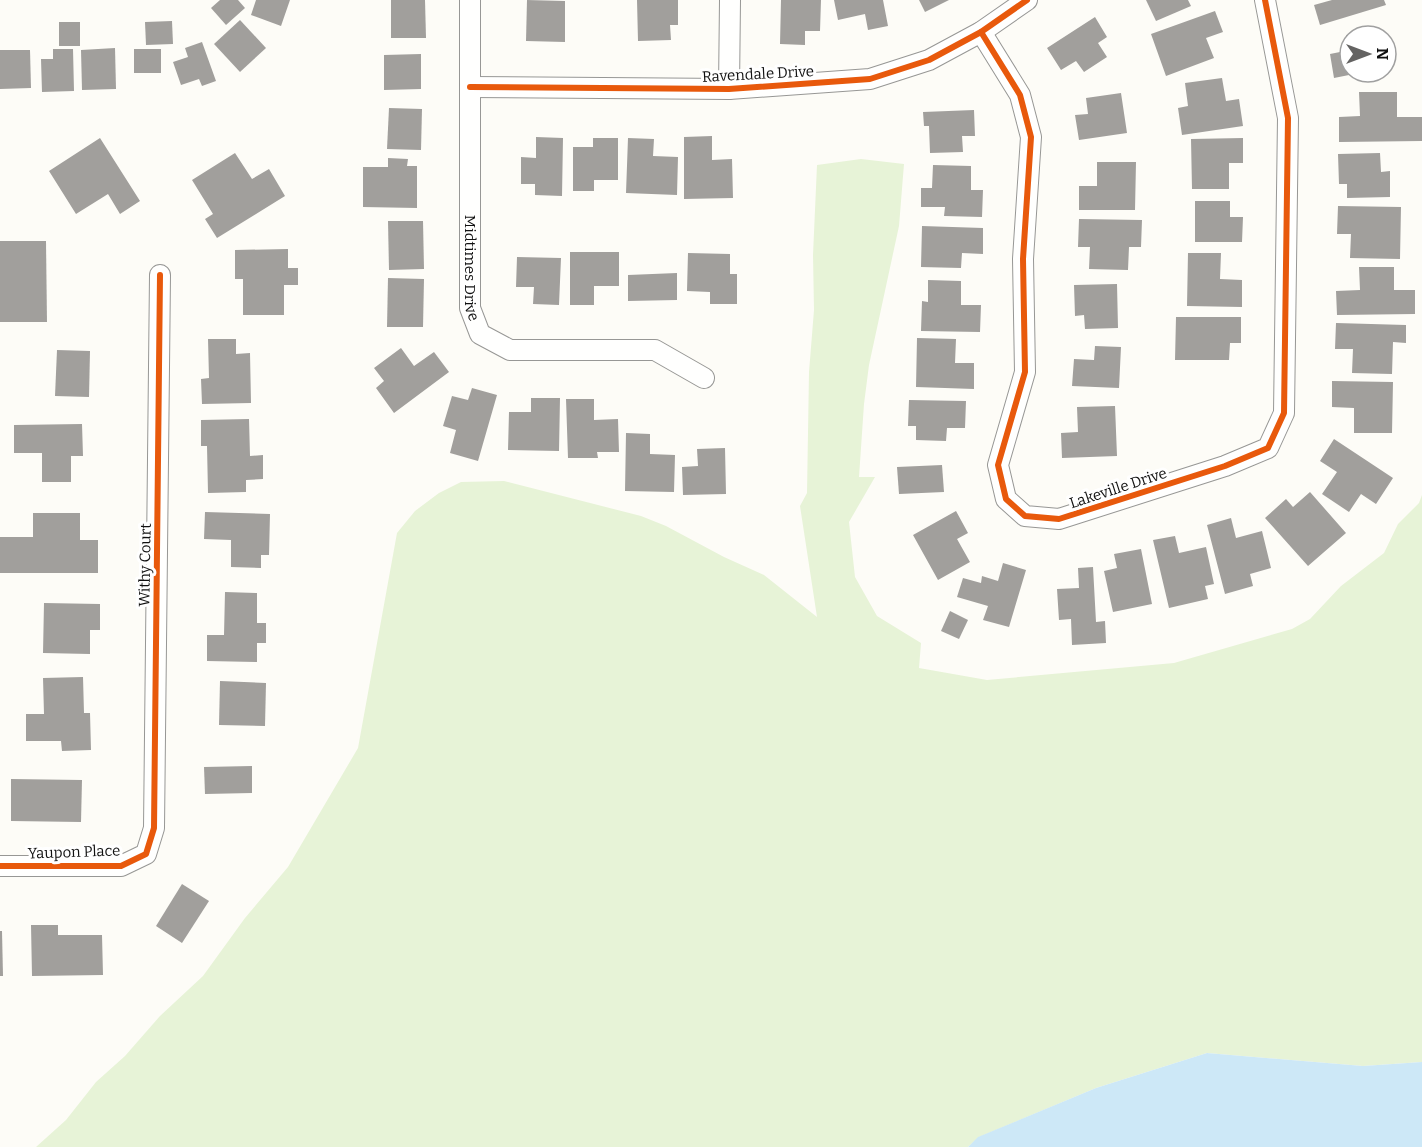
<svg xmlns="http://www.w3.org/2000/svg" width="1422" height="1147" viewBox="0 0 1422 1147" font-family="Bitter,serif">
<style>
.green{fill:#e7f3d7}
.water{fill:#cde8f7}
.building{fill:#a19f9c}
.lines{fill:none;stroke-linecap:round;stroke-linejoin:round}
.minor-casing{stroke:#979795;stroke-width:22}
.minor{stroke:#fffffe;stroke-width:20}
.cycleway-casing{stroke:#fff;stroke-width:10}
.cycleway{stroke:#e8590c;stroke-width:6}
.labels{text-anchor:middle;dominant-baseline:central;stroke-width:6;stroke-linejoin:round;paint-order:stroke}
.street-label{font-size:15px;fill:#111;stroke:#fff}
</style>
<rect width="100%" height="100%" fill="#fdfcf7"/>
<path class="green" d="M861 159 904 164 899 226 869 365 864 404 859 477H875L849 522 855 577 877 616 921 643 919 668 987 680 1174 663 1292 629 1310 619 1341 586 1384 553 1398 524 1419 503 1422 495V1062L1363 1066 1207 1053 1096 1088 979 1137 968 1147H36L66 1120 96 1082 125 1056 160 1016 203 976 245 918 288 867 358 748 397 533 415 511 439 493 461 482 504 481 641 516 666 526 724 557 764 575 817 617 800 506 807 493 809 372 814 310 813 255 817 165Z"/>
<path class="water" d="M1207 1053 1363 1066 1422 1062V1147H968L978 1137 1096 1088Z"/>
<g class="building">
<path d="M220 0H238L245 8 226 25 211 8Z"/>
<path d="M256 0H290L281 26 251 15Z"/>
<path d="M391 0H425L426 38H391Z"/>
<path d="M527 0 565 1V42L526 41Z"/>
<path d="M637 0H678V25H670L671 40 638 41Z"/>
<path d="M781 0H821L820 31H805V45L780 44Z"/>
<path d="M834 0H883L888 26 868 30 865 14 838 20Z"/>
<path d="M919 0H949L925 12Z"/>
<path d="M1146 0H1188L1191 6 1156 21Z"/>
<path d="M1332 0H1384L1386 5 1320 25 1314 5Z"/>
<path d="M1215 11 1223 32 1206 38 1214 58 1166 76 1151 34Z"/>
<path d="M1095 17 1107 37 1098 43 1107 57 1084 72 1076 61 1061 70 1047 48Z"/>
<path d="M240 20 266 48 240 72 214 44Z"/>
<path d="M172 21 173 44 146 45 145 22Z"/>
<rect x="59" y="22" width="21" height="24"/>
<path d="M1373 30 1374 36H1350L1349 49 1346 35Z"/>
<path d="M202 42 216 81 202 86 199 79 181 85 173 62 188 57 185 48Z"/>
<path d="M115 48 116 89 82 90 81 50Z"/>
<path d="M53 49H73L74 91 42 92 41 59H53Z"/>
<rect x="134" y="49" width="27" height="24"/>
<path d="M0 50H30L31 88 0 89Z"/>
<path d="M1350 50V72L1359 73 1334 78 1330 54Z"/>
<path d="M421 54V89L384 90V55Z"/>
<path d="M1222 78 1226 101 1239 99 1243 126 1182 135 1178 108 1188 106 1185 83Z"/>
<path d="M1359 92H1397V117H1422V141L1339 142V117L1360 116Z"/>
<path d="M1121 93 1127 133 1079 140 1075 115 1088 114 1086 98Z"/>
<path d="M389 108 422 109 421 150 387 149Z"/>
<path d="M974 110 975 136H962L963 152 930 153 929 126H924L923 112Z"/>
<path d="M712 136V160L732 159 733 198 684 199V137Z"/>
<path d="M536 137 563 138 562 196 535 195V184H521V157L536 158Z"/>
<path d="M100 138 140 201 120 214 108 194 76 214 49 171Z"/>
<path d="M593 138H618V180H594V191H573V147H593Z"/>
<path d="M628 138 654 139 653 156 678 157 677 195 626 193Z"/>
<path d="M1243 138V163H1229V189H1192L1191 139Z"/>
<path d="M235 153 252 179 269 169 285 196 217 238 205 219 213 214 192 180Z"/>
<path d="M1380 153 1381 172 1390 171V197L1347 198V184H1339L1338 154Z"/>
<path d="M388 158 408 159 407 166H417V208L363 207V167H388Z"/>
<path d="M1097 162H1136L1135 210H1079V186H1097Z"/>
<path d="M933 165 971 166V190H983L982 217 944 216 945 207H921V188H932Z"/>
<path d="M1195 201H1230V217H1243L1242 242H1195Z"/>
<path d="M1338 206 1401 207 1400 259 1350 258 1351 234H1337Z"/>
<path d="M1079 219 1142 220 1141 247H1129L1128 270 1089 269 1090 247H1078Z"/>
<path d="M388 221H423L424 269 389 270Z"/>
<path d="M922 226 983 228V254L962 253 961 268 921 267Z"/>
<path d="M0 241H46L47 322H0Z"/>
<path d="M288 249V268H298V285H284V315H243V279H235V250Z"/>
<path d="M570 252H619V286H594V305H570Z"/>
<path d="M688 253 730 254V274H737V304H710V292L687 291Z"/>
<path d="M1188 253H1221L1220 279 1242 280V307L1187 306Z"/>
<path d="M517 257 561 258 559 305 533 304 534 287H516Z"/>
<path d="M1359 267H1394V290H1415V314L1337 315 1336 291 1360 290Z"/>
<path d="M677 273V300L628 301V275Z"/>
<path d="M388 278 424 279 423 327H387Z"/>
<path d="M928 280 961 281V305H981L980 332 921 331 922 301 928 302Z"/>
<path d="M1117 284 1118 328 1085 329 1084 315 1075 316 1074 285Z"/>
<path d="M1176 317H1241V343H1230L1229 360H1175Z"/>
<path d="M1336 323 1406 325V343L1393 342 1392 374 1352 373 1353 349H1335Z"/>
<path d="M917 338 956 339 955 363H974V389L916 387Z"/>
<path d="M208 339H236V354L250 353 251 403 202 404 201 379 209 378Z"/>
<path d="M1095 346 1121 347 1119 388 1072 386 1074 359 1094 360Z"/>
<path d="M401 348 414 366 434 352 449 372 394 413 376 388 384 381 374 368Z"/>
<path d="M57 350 90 351 89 397 55 396Z"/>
<path d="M1332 381 1393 382 1392 433H1354V408L1332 407Z"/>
<path d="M472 388 497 395 478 461 450 453 456 430 443 426 452 396 468 400Z"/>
<path d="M531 398H560L559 451 508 450 509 412H531Z"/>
<path d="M566 399H594V420L618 419 619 452H597L598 458H568Z"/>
<path d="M909 400 966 401 965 428H947L946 441 916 440V426H908Z"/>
<path d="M1115 406 1117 456 1062 458 1061 433 1078 432 1077 407Z"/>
<path d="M249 419 250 456 263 455V479L246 480V492L208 493 207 446H201V420Z"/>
<path d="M82 424 83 456H71V482H42V453H14V425Z"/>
<path d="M626 433 650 434V454L675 455 674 492 625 491Z"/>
<path d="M1334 439 1393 478 1376 504 1361 494 1349 512 1322 494 1337 472 1320 461Z"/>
<path d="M725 448 726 494 683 495 682 467 698 466 697 449Z"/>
<path d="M942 465 944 492 899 494 897 467Z"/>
<path d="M1310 492 1346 533 1308 566 1265 518 1286 499 1293 507Z"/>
<path d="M956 511 968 533 957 539 970 562 938 580 913 535Z"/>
<path d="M205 512 270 514 269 555H261V568L231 567V540L204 539Z"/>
<path d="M33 513H80V540H98V573H0V537H33Z"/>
<path d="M1231 518 1236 538 1262 531 1271 568 1250 574 1253 586 1225 594 1207 525Z"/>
<path d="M1175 536 1179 553 1206 547 1214 584 1205 586 1208 599 1169 608 1153 540Z"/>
<path d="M1141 549 1152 604 1113 612 1104 571 1117 568 1114 554Z"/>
<path d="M1003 563 1026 570 1009 627 983 620 988 606 957 597 963 578 981 583 982 576 998 581Z"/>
<path d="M1093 567 1096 622 1105 621 1106 643 1072 645 1071 619 1059 620 1057 589 1079 588 1078 568Z"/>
<path d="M225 592 257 593V623H266V643H257V662L207 661V635H224Z"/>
<path d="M44 603 100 604V630H90V654L43 653Z"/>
<path d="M950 611 968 620 959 639 941 631Z"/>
<path d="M83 677 84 713H90L91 750 62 751 61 741H26V714H44L43 678Z"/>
<path d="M220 681 266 683 265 726 219 725Z"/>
<path d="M252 766V793L205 794 204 767Z"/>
<path d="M11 779 82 780 81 822 11 821Z"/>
<path d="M182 884 209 901 182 943 156 926Z"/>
<path d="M31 925H58V935H102L103 975 32 976Z"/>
<path d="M0 931H2L3 976H0Z"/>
</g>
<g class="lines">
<defs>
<g id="minor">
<path id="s1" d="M470 0V308L480 334 510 350H655L704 378"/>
<path d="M981 32 1020 95 1031 137 1023 259 1025 372 998 465 1006 499 1025 516 1059 519 1225 466 1268 448 1284 413 1288 118 1265 0"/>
<path d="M470 87 729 89 870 79 929 60 981 32 1027 0"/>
<path d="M729 89 730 0"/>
<path d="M0 866H121L146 854 154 828 160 275"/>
</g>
</defs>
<use href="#minor" class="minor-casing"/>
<use href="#minor" class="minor"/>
<defs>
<g id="cycleway">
<path d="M981 32 1020 95 1031 137 1023 259 1025 372 998 465 1006 499 1025 516 1059 519 1225 466 1268 448 1284 413 1288 118 1265 0"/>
<path d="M470 87 729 89 870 79 929 60 981 32 1027 0"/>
<path d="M0 866H121L146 854 154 828 160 275"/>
</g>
</defs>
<use href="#cycleway" class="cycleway-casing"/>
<use href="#cycleway" class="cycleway"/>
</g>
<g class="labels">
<g class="street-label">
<text transform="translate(758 74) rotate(-3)">Ravendale Drive</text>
<text stroke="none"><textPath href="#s1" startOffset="268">Midtimes Drive</textPath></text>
<text transform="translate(1118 488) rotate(-18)">Lakeville Drive</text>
<text transform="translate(145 565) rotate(-89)">Withy Court</text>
<text transform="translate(74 852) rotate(-2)">Yaupon Place</text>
</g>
</g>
<g transform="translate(1368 54) rotate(90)"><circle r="28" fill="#ffffff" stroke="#a0a0a0" stroke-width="1.5"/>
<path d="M0-4.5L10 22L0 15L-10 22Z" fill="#646362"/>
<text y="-9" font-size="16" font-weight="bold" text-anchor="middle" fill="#111111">N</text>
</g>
</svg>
